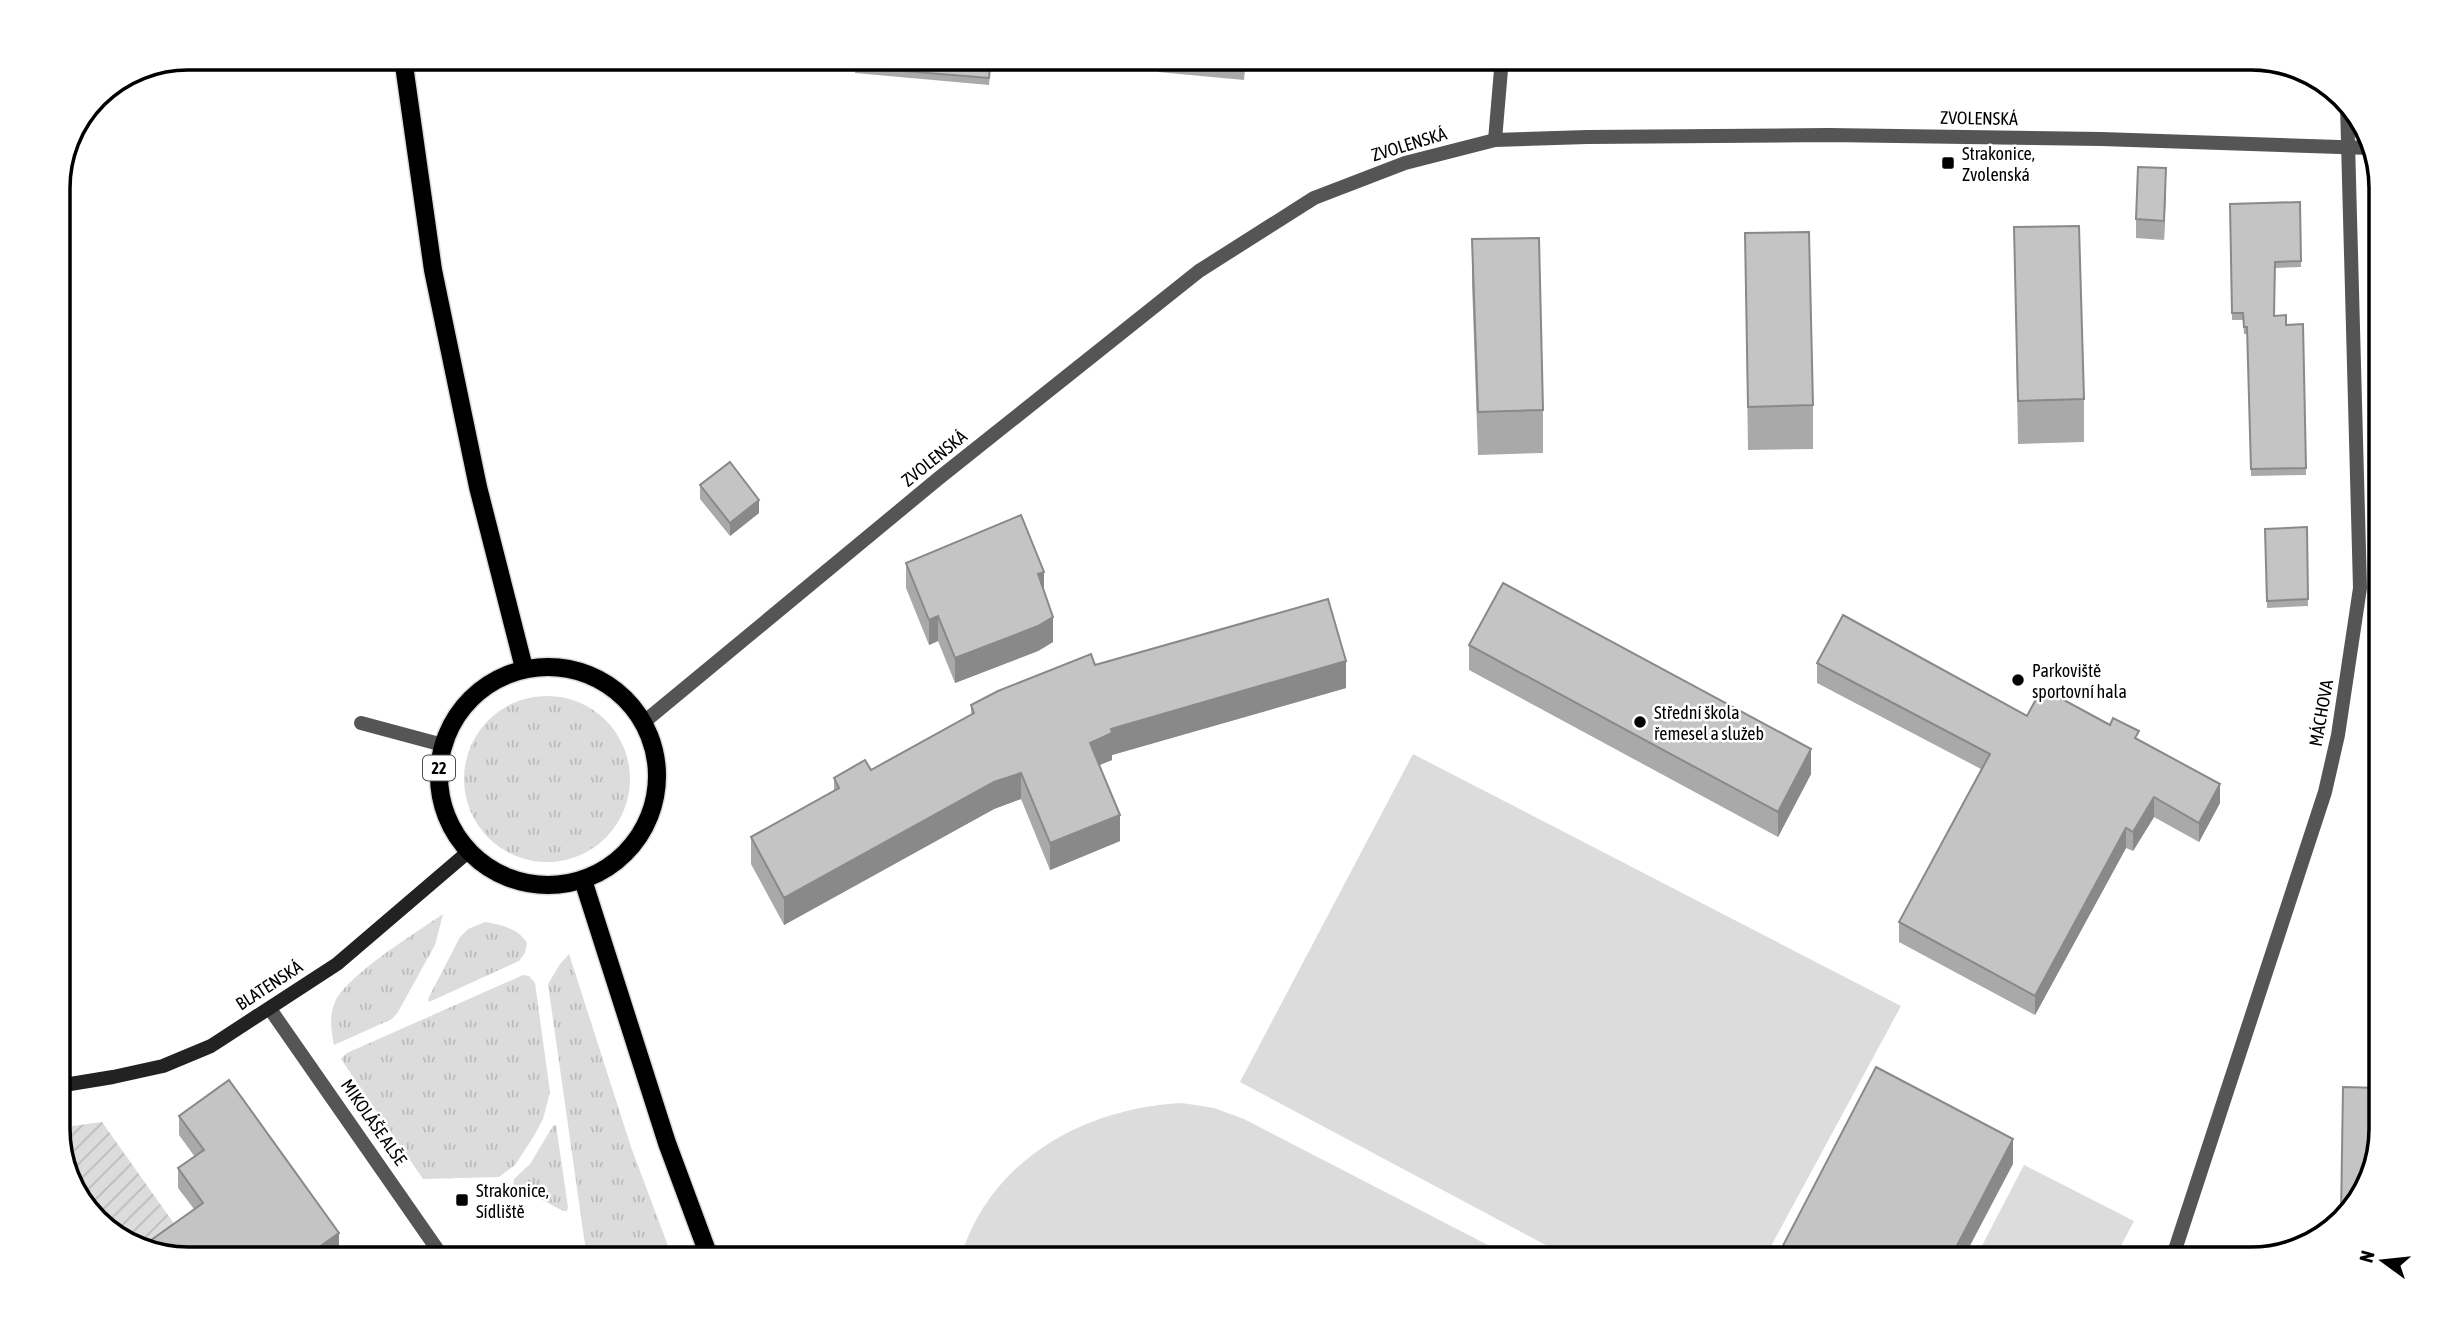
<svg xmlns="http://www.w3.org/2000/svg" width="2439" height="1317" viewBox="0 0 2439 1317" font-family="'Asap Condensed',sans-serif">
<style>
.grass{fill:url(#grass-tufts)}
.park{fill:#dcdcdc}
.garden{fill:url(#garden-furrows)}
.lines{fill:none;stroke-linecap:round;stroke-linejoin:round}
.primary-casing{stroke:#dbdbdb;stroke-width:21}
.street{stroke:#555;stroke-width:14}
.secondary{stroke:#222;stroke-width:14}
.primary{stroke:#000;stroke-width:18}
.wall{fill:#a9a9a9}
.shaded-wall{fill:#898989}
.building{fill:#c4c4c4;stroke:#898989;stroke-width:2}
.poi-dot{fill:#000;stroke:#fff;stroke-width:2.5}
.labels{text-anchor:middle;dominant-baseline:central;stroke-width:5;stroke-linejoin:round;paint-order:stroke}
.shield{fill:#fff;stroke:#4c4c4c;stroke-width:2}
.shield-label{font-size:16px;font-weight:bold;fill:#000}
.street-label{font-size:18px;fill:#000;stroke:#fff}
.poi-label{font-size:18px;fill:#000;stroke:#fff;text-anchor:start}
.rim{fill:none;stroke:#000;stroke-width:3.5}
</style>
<defs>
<pattern id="grass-tufts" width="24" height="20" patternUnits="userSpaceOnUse" patternTransform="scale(1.75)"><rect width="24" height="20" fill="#dcdcdc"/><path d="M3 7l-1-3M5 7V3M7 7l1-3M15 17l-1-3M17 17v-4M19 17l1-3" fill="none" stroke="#bbb"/></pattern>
<pattern id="garden-furrows" width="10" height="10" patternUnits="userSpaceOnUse" patternTransform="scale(1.75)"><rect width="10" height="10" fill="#dcdcdc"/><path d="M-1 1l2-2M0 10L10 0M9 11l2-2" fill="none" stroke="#bbb"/></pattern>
</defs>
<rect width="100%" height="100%" fill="#fff"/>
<g class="grass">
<circle cx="547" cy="779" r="83"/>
<path d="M443 914 435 945 398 1012 392 1019 334 1045C331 1031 329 1015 335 1002 347 975 417 932 443 914Z"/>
<path d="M485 922C501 925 518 928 527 943L525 953 519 961 429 1002 428 999 460 937 468 929Z"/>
<path d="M569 954 631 1147 673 1259H587L548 984 560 964Z"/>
<path d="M523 975 529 976 535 983 550 1092 543 1119 534 1136 515 1165 499 1177 423 1179 341 1059 347 1053Z"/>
<path d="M556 1125 568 1207 567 1211H563L537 1197 518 1194 513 1185 514 1179 530 1164 553 1126Z"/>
</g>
<g class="park">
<path d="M1413 754 1901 1006 1764 1259H1572L1240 1082Z"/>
<path d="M1182 1103 1214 1108 1244 1119 1515 1259H960C989 1160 1084 1108 1182 1103Z"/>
<path d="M2024 1165 2134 1221 2114 1259H1975Z"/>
</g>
<path class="garden" d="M102 1122 175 1225 143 1249 130 1246 80 1202 58 1138V1128Z"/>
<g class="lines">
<defs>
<g id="primary">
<path d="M403 58 433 270 478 487 524 668"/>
<circle cx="548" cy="776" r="109"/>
<path d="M583 880 667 1143 710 1259"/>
</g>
</defs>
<use href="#primary" class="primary-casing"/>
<g class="street">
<path d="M1495 140 1502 58"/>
<path d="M644 722 939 478 1199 271 1314 198 1405 163 1495 140 1587 137 1829 135 2101 139 2370 148"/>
<path d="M361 723 443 745"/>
<path d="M270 1009 444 1259"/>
<path d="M2172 1259 2325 792 2338 735 2360 588 2347 105"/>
</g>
<path class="secondary" d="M58 1086 113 1077 163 1066 211 1046 337 964 468 852"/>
<use href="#primary" class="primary"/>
</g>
<g class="wall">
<path d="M856 58H991L989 85 855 73Z"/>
<path d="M1158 58H1246L1244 80 1158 72Z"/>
<path d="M1835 58H2028L2027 63 1835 60Z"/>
<path d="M2166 187 2164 240 2136 238V219Z"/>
<path d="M2300 202 2301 267 2275 268 2274 316 2286 325 2303 324 2306 475 2251 476 2247 334H2244L2243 320H2232L2230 204Z"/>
<path d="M2014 227 2084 399V442L2018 444Z"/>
<path d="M1745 233 1813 405V449L1748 450Z"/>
<path d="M1472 239 1543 410V453L1478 455 1472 283Z"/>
<path d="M700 485 759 513 730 536 700 499Z"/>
<path d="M2307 527 2308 606 2267 608 2265 529Z"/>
<path d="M906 563 1044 589 1053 642 1038 651 955 683 938 641 929 645 906 588Z"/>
<path d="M1469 645 1811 774 1778 837 1469 670Z"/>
<path d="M1817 663 2027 716 2139 740 2220 803 2199 842 2154 817 2133 851 2126 848 2035 1015 1899 942V922L1981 769 1817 683Z"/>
<path d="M1095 665 1346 688 1112 755V760L1099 765 1120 841 1050 870 1021 799 994 809 784 925 751 864V837L834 791V778L871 770 971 714V705Z"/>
<path d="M179 1116 339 1252 329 1259H188L194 1209 178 1188V1168L195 1157 179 1135Z"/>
</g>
<g class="shaded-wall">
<path d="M2166 168V187L2164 240V221Z"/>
<path d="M759 500V513L730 536V523Z"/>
<path d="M1044 572V597L1038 574Z"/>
<path d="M938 616V641L929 645V620Z"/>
<path d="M1053 617V642L1038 651 955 683V658Z"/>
<path d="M1346 661V688L1112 755V760L1090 769V743L1111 729Z"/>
<path d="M1811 749V774L1778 837V812Z"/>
<path d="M1021 773V799L994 809 784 925V898L994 782Z"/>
<path d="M2220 784V803L2199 842V823Z"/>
<path d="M2154 797V817L2133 851V832Z"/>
<path d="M1120 815V841L1050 870V843Z"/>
<path d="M2126 828V848L2035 1015V996Z"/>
<path d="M2013 1139V1164L1963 1259H1950Z"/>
<path d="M339 1233V1252L329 1259H302Z"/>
</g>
<g class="building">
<path d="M856 58H991L989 78 855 67Z"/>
<path d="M1158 58H1245L1244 67Z"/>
<path d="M2138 167 2166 168 2164 221 2136 219Z"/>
<path d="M2300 202 2301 261 2275 262 2274 316 2286 315V325L2303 324 2306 468 2251 469 2247 327H2244L2243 313H2232L2230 204Z"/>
<path d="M2079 226 2084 399 2018 401 2014 227Z"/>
<path d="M1809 232 1813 405 1748 407 1745 233Z"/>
<path d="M1539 238 1543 410 1478 412 1472 239Z"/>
<path d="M730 462 759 500 730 523 700 485Z"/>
<path d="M1021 515 1044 572 1038 574 1053 617 1038 626 955 658 938 616 929 620 906 563Z"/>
<path d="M2307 527 2308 599 2267 601 2265 529Z"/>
<path d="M1503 583 1811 749 1778 812 1469 645Z"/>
<path d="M1328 599 1346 661 1111 729 1112 733 1090 743 1120 815 1050 843 1021 773 994 782 784 898 751 837 839 788 834 778 865 760 871 770 974 713 971 705 998 691 1091 654 1095 665Z"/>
<path d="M1843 615 2027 716 2042 688 2110 725 2113 718 2139 731 2135 738 2220 784 2199 823 2154 797 2133 832 2126 828 2035 996 1899 922 1990 754 1817 663Z"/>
<path d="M1876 1067 2013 1139 1950 1259H1776Z"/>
<path d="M229 1080 339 1233 302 1259H188L140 1248 203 1203 178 1168 204 1150 179 1116Z"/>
<path d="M2343 1087 2381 1088V1129L2368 1187 2341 1217Z"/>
</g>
<g class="poi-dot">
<rect x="1941" y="156" width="14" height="14" rx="3.5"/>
<circle cx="2018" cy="680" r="7"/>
<circle cx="1640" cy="722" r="7"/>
<rect x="455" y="1193" width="14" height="14" rx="3.5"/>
</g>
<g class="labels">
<rect class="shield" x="423" y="755.5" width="32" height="25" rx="5"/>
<g class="shield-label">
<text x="439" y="768">22</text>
</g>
<g class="street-label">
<text transform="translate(1979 118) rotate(1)">ZVOLENSKÁ</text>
<text transform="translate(1409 144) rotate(-17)">ZVOLENSKÁ</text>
<text transform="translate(934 458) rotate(-39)">ZVOLENSKÁ</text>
<text transform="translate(2321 713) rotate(-80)">MÁCHOVA</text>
<text transform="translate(269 985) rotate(-33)">BLATENSKÁ</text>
<text transform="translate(374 1122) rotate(55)">MIKOLÁŠE ALŠE</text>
</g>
<g class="poi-label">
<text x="1962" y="153">Strakonice,<tspan x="1962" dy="21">Zvolenská</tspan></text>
<text x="2032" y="670">Parkoviště<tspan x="2032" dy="21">sportovní hala</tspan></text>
<text x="1654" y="712">Střední škola<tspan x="1654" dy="21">řemesel a služeb</tspan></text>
<text x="476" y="1190">Strakonice,<tspan x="476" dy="21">Sídliště</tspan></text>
</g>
</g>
<path d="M0 0H2439V1317H0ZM188 70H2251A118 118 0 0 1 2369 188V1129A118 118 0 0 1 2251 1247H188A118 118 0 0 1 70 1129V188A118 118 0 0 1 188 70Z" fill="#fff" fill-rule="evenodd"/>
<path class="rim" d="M188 70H2251A118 118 0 0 1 2369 188V1129A118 118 0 0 1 2251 1247H188A118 118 0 0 1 70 1129V188A118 118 0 0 1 188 70Z"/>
<g transform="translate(2383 1261) rotate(285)" stroke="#ffffff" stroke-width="5" paint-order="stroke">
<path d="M0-5L12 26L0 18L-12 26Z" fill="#000000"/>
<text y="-10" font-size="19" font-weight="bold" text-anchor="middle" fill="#000000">N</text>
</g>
</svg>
